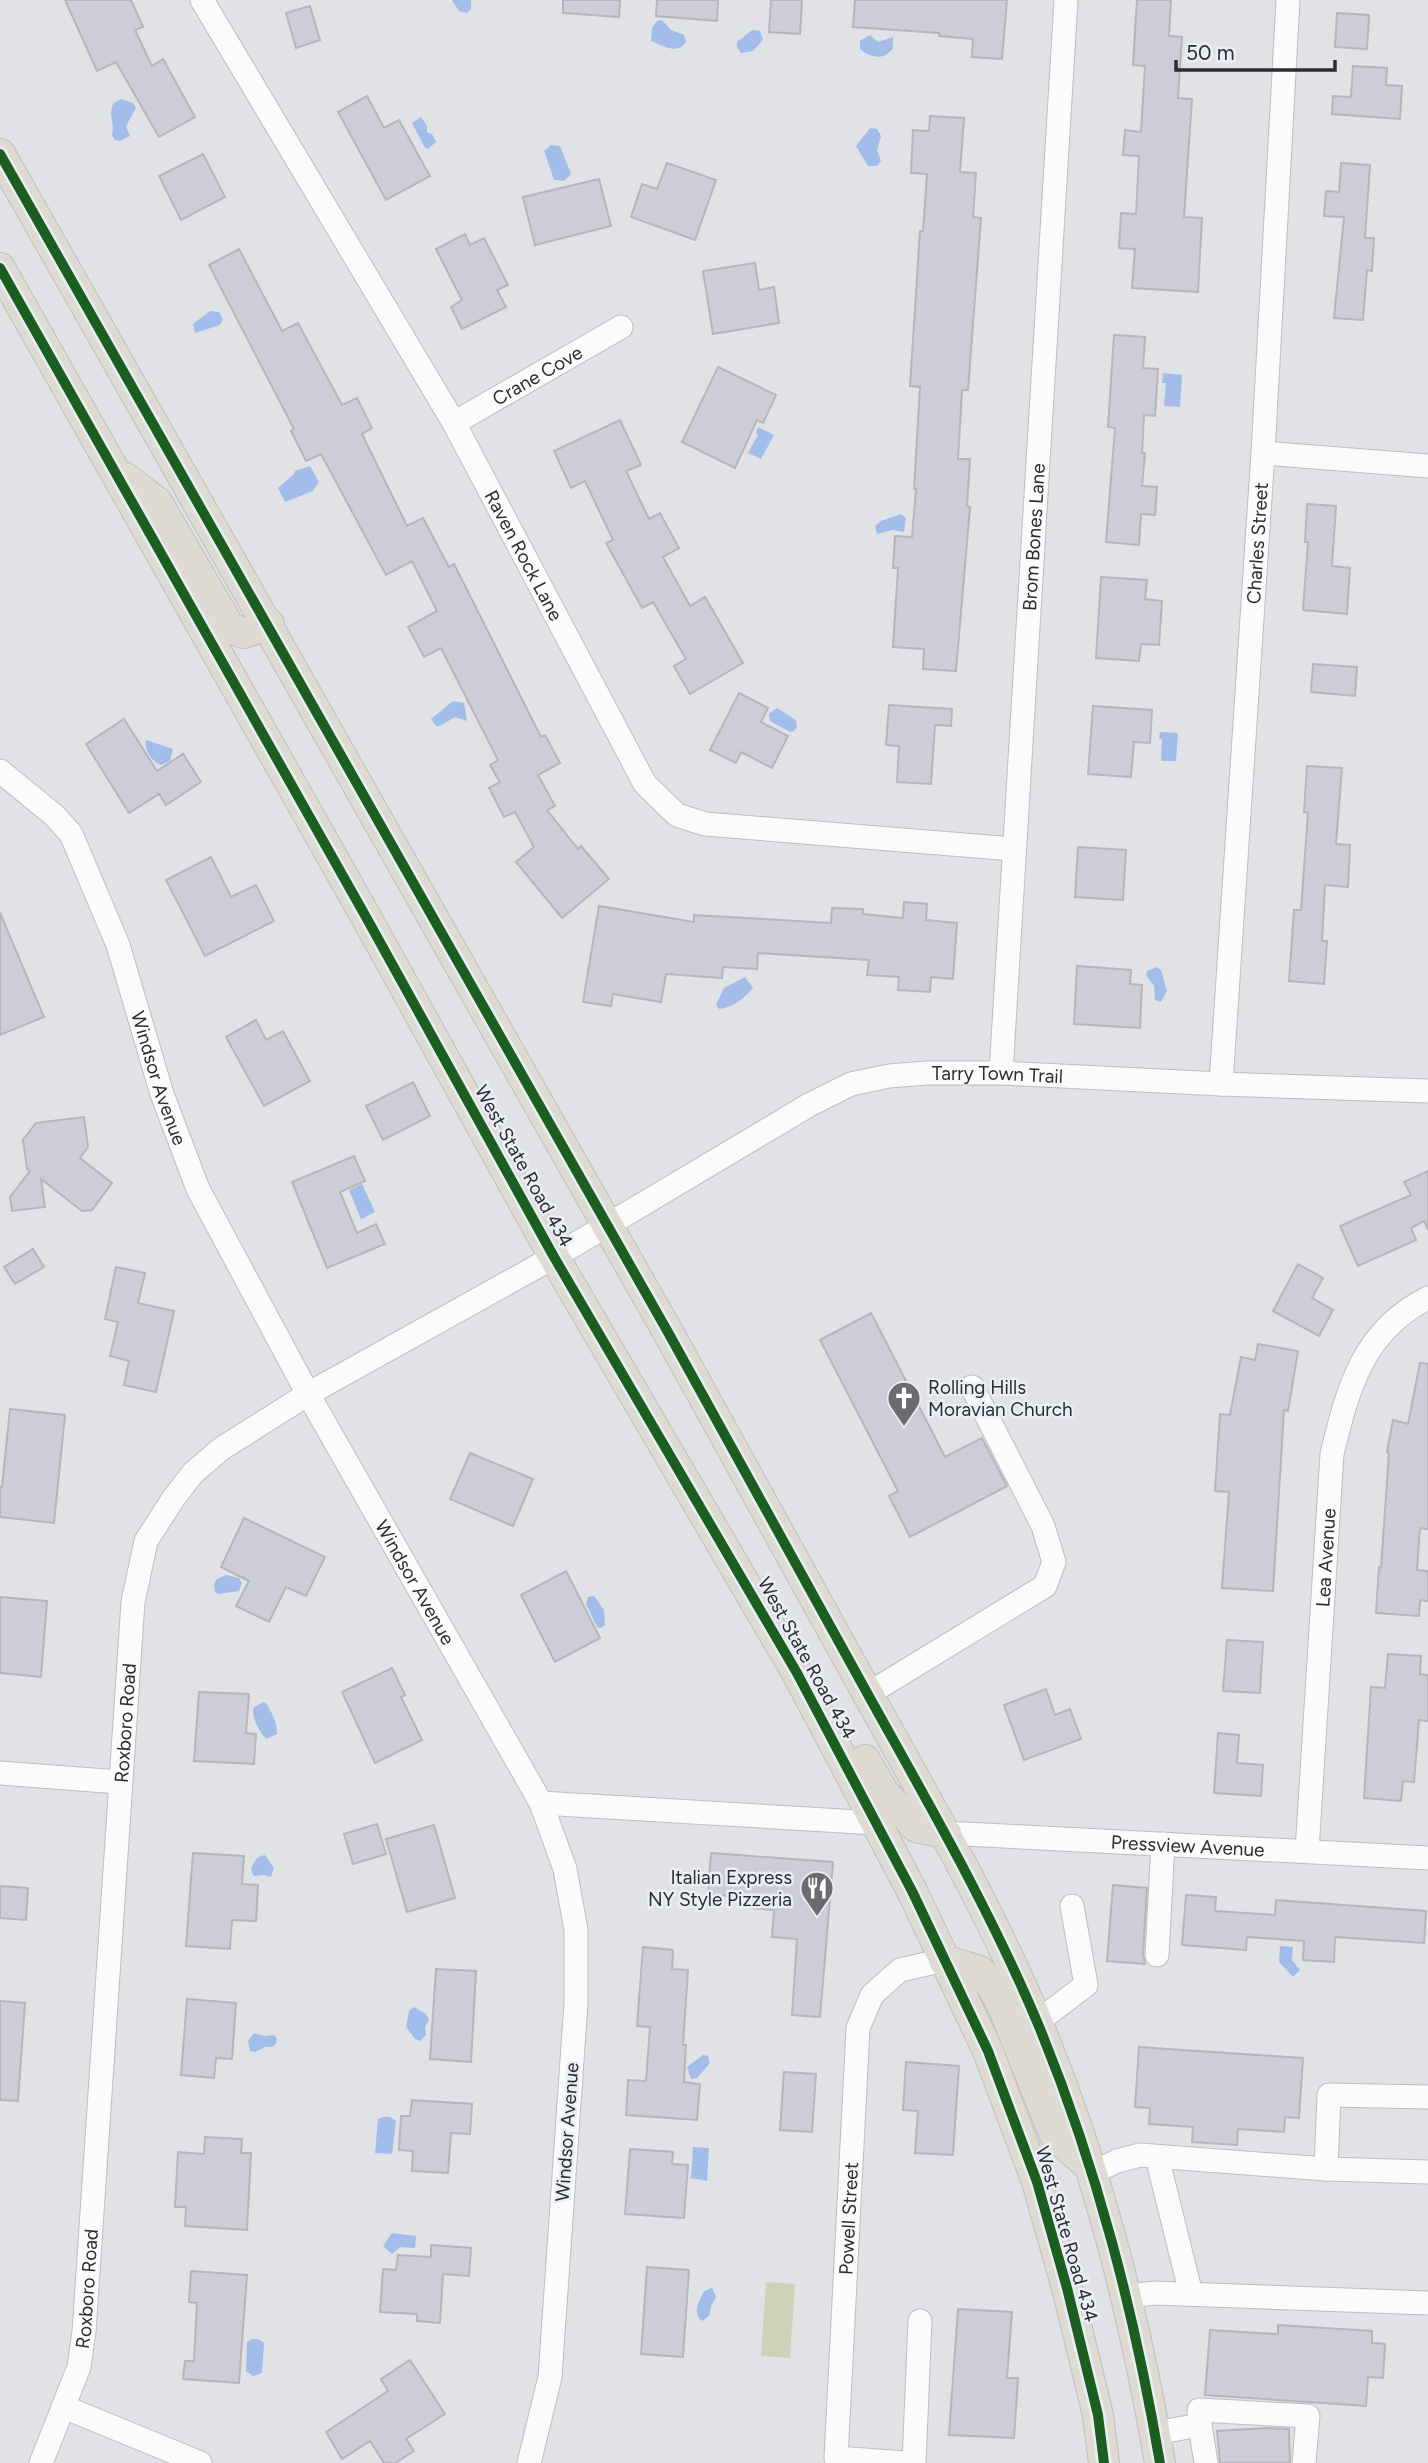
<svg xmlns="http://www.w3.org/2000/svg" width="1428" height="2463" viewBox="0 0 1428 2463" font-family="Figtree,sans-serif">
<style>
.green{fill:#cdd2b9}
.water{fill:#a2bdea}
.building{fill:#cccdd9;stroke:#b6b6b9;stroke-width:2}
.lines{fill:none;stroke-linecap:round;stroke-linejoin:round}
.minor-casing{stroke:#bcbdc0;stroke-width:25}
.major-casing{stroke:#bfbfc1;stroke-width:32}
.minor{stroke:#fafbfb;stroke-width:23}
.major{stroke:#dedbd3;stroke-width:30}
.cycleway-casing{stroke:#ebeef6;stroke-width:15}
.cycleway{stroke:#1b5e20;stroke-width:10}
.labels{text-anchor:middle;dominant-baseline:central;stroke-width:5;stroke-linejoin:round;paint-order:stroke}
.street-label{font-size:19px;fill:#2c2d30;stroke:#ebeef6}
.poi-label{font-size:19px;fill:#2c2d30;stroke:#ebeef6;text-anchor:start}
</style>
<rect width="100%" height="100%" fill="#e1e2e6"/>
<path class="green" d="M766 2282 795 2284 790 2358 761 2356Z"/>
<g class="water">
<path d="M452 0H471V9L467 13 459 11Z"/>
<path d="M662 20 671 30 684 35 686 42C678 55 663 46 651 41L652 28 657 21Z"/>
<path d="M752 30 760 31 763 40 753 51 741 53 737 47V42Z"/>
<path d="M870 35 878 42 893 37V48C884 61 871 58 860 49V41Z"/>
<path d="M121 99 133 103 136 108 126 126 130 136 120 141 115 140 112 135C115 123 108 115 113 104Z"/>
<path d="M421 117 427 126V132L432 134 436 142 428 149 425 148 412 123Z"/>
<path d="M870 128 877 129 881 136 877 150 881 161 877 166H868L856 146Z"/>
<path d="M551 145 560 146 571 174 564 181 554 180 544 151Z"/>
<path d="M210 311 219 312 223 319 220 325 195 333 193 324Z"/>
<path d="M1163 373 1182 375 1180 407 1164 406 1166 383H1162Z"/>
<path d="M758 427 774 435 761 459 748 453 758 435 756 433Z"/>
<path d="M310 466 319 482 313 491 285 502 278 488 294 474 295 471Z"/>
<path d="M901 514 906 518 904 532 893 530 877 534 875 526 881 521Z"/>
<path d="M453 701 464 703 467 721 455 717 440 726H436L431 719Z"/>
<path d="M777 708 796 720 797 727 794 731 790 732 770 721 769 714Z"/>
<path d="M1160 732 1178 733 1176 761H1161L1162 739H1159Z"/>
<path d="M146 740 173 749 170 761 161 765C152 761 144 751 146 740Z"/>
<path d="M1157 967 1161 970 1167 991 1161 1002 1155 1000 1154 986 1146 975 1147 971Z"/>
<path d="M745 977 753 988C743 999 734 1007 719 1009L716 1005 724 988Z"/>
<path d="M362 1184 375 1212 361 1219 349 1190Z"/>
<path d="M226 1575 239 1578 242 1583 239 1591 219 1594 215 1592 214 1584 217 1579Z"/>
<path d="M594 1596 604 1610 605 1625 601 1628 597 1627 586 1604 588 1597Z"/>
<path d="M263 1702 266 1703C272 1713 277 1722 277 1734L266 1739C258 1729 253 1720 253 1708Z"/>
<path d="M265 1855 274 1868 271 1877 263 1875 254 1876 251 1870C253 1862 257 1856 265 1855Z"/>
<path d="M1280 1946 1293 1947 1292 1960 1300 1970 1293 1977 1279 1962Z"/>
<path d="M414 2007 426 2014 429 2020 425 2027 426 2035 420 2041 415 2039 406 2027 409 2011Z"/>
<path d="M254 2033 264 2036 274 2035 277 2039 276 2044 272 2047H265L255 2052 250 2051 248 2041Z"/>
<path d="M703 2055 708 2056 710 2063 697 2078 691 2079 687 2067Z"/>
<path d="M384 2117H390L396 2121 392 2154 375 2153 378 2119Z"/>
<path d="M693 2147 709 2148 707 2181 691 2178Z"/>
<path d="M392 2233 416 2236 415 2248 400 2247 392 2254 383 2246Z"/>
<path d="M712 2288 716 2297 711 2306 709 2316 702 2321C692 2313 699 2301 704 2291Z"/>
<path d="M252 2339H258L264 2343 262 2373 253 2376 246 2371 247 2342Z"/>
</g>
<g class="building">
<path d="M65 0H131L143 27 135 30 152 66 163 59 195 117 159 137 116 62 97 71Z"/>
<path d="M563 0H620L619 17 563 13Z"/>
<path d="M657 0H718L717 21 656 16Z"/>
<path d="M771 0H802L800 34 769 32Z"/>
<path d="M855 0H1007L1002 59 972 57 973 39 939 36V33L853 27Z"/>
<path d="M1137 0H1171L1169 36 1182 37 1178 98 1192 99 1184 217 1202 218 1198 292 1132 288 1135 249 1119 248 1121 213 1136 214 1139 156 1123 155 1125 130 1141 132 1145 66 1133 65Z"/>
<path d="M310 6 320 40 296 48 286 13Z"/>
<path d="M1337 13 1369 15 1367 49 1335 47Z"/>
<path d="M1353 66 1387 68 1386 85 1402 86 1400 119 1332 114 1333 96 1351 97Z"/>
<path d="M367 96 384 128 399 120 430 176 386 200 338 112Z"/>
<path d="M930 116 964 118 960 172 976 173 973 217 981 218 968 390H962L958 459H970L967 506 970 507 956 671 923 669 924 649 893 647 898 568H893L895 536 912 537 916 489H914L920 387 910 386 920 231H923L927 174 911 173 913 130 929 131Z"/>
<path d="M203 154 225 197 181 220 159 176Z"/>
<path d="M667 163 716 180 695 240 631 217 642 184 657 189Z"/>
<path d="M1341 163 1370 165 1365 238H1374L1372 271 1367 270 1363 320 1334 318 1344 217 1324 216 1326 191 1339 192Z"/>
<path d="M599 179 611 226 535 245 523 197Z"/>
<path d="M465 234 470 245 484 238 508 285 497 290 506 307 462 329 451 307 462 300 436 249Z"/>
<path d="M239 249 282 331 298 323 342 405 357 398 372 428 362 434 407 526 423 518 449 567 454 564 541 737 545 735 560 763 538 775 555 806 547 810 578 849 581 846 609 879 562 918 516 862 534 847 515 812 504 817 489 788 500 782 490 765 498 760 441 648 424 657 408 627 437 611 412 561 386 575 321 454 306 461 291 431 294 429 209 265Z"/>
<path d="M755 263 759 290 774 287 779 323 713 334 703 271Z"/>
<path d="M1114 335 1145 337 1143 368 1158 369 1155 416 1144 415 1142 453H1145L1142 486 1157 487 1155 515 1141 514 1139 545 1106 542 1115 428 1108 427Z"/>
<path d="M718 367 776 395 763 423 757 420 735 468 682 442Z"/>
<path d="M620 420 641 465 626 471 649 519 660 513 679 548 663 557 690 606 705 597 743 663 690 694 674 666 686 659 653 602 642 608 606 543 613 540 585 481 571 488 554 451Z"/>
<path d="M1307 504 1336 506 1332 566 1350 568 1347 614 1303 610 1308 542H1305Z"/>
<path d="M1101 577 1147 580 1145 599 1162 601 1159 645 1141 644 1139 661 1096 658Z"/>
<path d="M1313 664 1357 667 1355 696 1311 692Z"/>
<path d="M739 693 768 708 761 722 788 736 772 768 741 752 736 763 710 750Z"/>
<path d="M889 705 952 709 951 726 935 725 931 784 897 782 899 746 886 745Z"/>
<path d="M1093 706 1152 710 1150 743 1134 742 1131 777 1088 774Z"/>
<path d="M124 719 157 771 183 754 201 782 166 805 159 794 129 813 86 744Z"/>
<path d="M1307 766 1342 768 1336 844 1350 845 1348 887 1325 885 1322 941H1327L1324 984 1289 981 1294 910H1301L1308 813 1304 812Z"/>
<path d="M1078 847 1126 850 1123 900 1075 897Z"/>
<path d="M211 857 231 897 256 885 274 921 205 956 166 880Z"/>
<path d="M904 902 927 904 926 920 957 923 953 979 931 977 930 992 898 990 899 977 867 975 869 960 758 953 757 969 723 967 722 978 666 974 661 1002 613 994 611 1006 583 1002 599 906 694 922V915L831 923 832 908 863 909V914L903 918Z"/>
<path d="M0 913 44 1017 0 1035Z"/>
<path d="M1077 966 1131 970 1130 984 1142 985 1140 1028 1074 1024Z"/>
<path d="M256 1020 266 1040 283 1031 310 1081 264 1106 226 1037Z"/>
<path d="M413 1082 430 1116 383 1140 366 1106Z"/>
<path d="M84 1117 88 1147 80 1158 112 1183 92 1210 82 1211 41 1179 45 1207 12 1211 10 1197 30 1171 27 1169 23 1140 36 1123Z"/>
<path d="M354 1156 365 1181 340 1192 357 1233 376 1224 385 1244 327 1268 292 1182Z"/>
<path d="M1428 1171V1230L1424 1221 1411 1228 1416 1240 1358 1266 1340 1226 1411 1195 1404 1182Z"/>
<path d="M33 1249 44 1267 15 1284 4 1267Z"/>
<path d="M1298 1264 1323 1278 1312 1298 1333 1310 1319 1336 1273 1311Z"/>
<path d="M116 1267 145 1273 138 1303 174 1311 156 1392 124 1385 129 1361 110 1356 118 1322 105 1319Z"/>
<path d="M871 1313 945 1457 982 1438 1007 1486 910 1537 889 1496 898 1491 820 1340Z"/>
<path d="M1258 1344 1298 1351 1288 1411 1284 1410 1273 1591 1222 1588 1229 1492 1215 1491 1220 1414 1230 1415 1241 1357 1255 1360Z"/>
<path d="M1420 1363 1428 1364V1529L1420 1528 1417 1570 1428 1571V1601L1420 1600 1419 1616 1376 1613 1379 1567 1381 1568 1389 1453 1387 1452 1393 1420 1408 1424Z"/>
<path d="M10 1409 65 1415 54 1523 0 1517V1487H2Z"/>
<path d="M470 1453 533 1479 513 1526 450 1499Z"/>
<path d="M244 1518 325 1557 306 1596 286 1587 269 1622 236 1606 249 1581 221 1567Z"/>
<path d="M566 1571 600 1638 555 1662 521 1595Z"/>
<path d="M0 1597 47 1601 41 1677 0 1673Z"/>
<path d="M1227 1640 1263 1642 1260 1693 1223 1691Z"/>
<path d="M1388 1654 1421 1656 1420 1674 1428 1675V1721L1419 1720 1414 1782 1403 1781 1401 1801 1364 1798 1371 1687 1385 1688Z"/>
<path d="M392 1668 405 1695 401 1697 422 1740 375 1763 342 1692Z"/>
<path d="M1046 1689 1055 1715 1070 1709 1081 1739 1024 1760 1004 1705Z"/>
<path d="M199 1692 249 1694 246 1733 256 1734 254 1764 194 1761Z"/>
<path d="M1218 1733 1239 1735 1237 1763 1263 1765 1261 1796 1214 1793Z"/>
<path d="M377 1824 386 1854 353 1864 344 1834Z"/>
<path d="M434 1825 455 1898 407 1912 386 1839Z"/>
<path d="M193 1853 244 1856 242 1884 258 1885 256 1921 232 1920 230 1949 186 1946Z"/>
<path d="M711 1853 833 1862 820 2017 792 2015 797 1939 772 1937 774 1910 752 1908 754 1898 708 1894Z"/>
<path d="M1113 1885 1147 1888 1143 1954 1145 1964 1107 1961Z"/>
<path d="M0 1886 28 1888 26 1920 0 1918Z"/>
<path d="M1186 1895 1216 1897 1215 1911 1275 1915 1276 1900 1426 1911 1424 1943 1335 1937 1334 1962 1303 1960 1304 1941 1247 1937 1246 1950 1182 1945Z"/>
<path d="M643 1947 673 1950 672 1969 688 1970 683 2045H686L684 2082 700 2084 697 2120 626 2115 628 2080 646 2081 650 2027 637 2026Z"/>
<path d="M436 1969 476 1971 471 2062 430 2059Z"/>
<path d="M187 1999 236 2003 232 2059 216 2058 214 2078 181 2075Z"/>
<path d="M0 2001 25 2003 18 2101 0 2100Z"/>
<path d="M1139 2047 1303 2058 1299 2118 1285 2117 1284 2132 1238 2129 1237 2145 1192 2142 1193 2127 1149 2124 1150 2108 1135 2107Z"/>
<path d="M906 2062 959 2066 953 2155 915 2153 918 2111 903 2110Z"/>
<path d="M784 2072 816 2074 812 2132 780 2130Z"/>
<path d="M412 2100 472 2104 470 2134 451 2133 448 2173 412 2171 413 2151 399 2150 401 2116H410Z"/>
<path d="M205 2137 242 2139 241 2153H251L247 2230 185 2226 186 2207H175L178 2152 204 2154Z"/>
<path d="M630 2149 673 2152 672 2164 688 2165 684 2218 625 2214Z"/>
<path d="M431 2245 471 2248 469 2276 443 2274 440 2323 417 2321V2314L380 2312 383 2269 396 2270 398 2255 431 2257Z"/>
<path d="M647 2267 689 2270 683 2357 641 2354Z"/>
<path d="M191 2271 247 2275 239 2383 183 2379 185 2361H194L197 2303 189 2302Z"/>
<path d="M958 2309 1012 2312 1007 2378H1018L1014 2438 949 2435Z"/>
<path d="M1278 2325 1372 2331V2343L1385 2344 1383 2378 1368 2377 1366 2406 1205 2395 1210 2330 1278 2334Z"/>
<path d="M410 2360 445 2414 406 2439 414 2451 395 2463H384L370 2441 342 2459 326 2432 388 2391 381 2379Z"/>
<path d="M1267 2428 1289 2429 1290 2463H1220L1217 2431Z"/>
</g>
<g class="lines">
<defs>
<g id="minor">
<path id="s1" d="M202 0 454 423 645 784 677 815 705 824 1013 849"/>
<path id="s2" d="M454 423 621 327"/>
<path d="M1263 453 1428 466"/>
<path id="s3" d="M0 771 55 816 71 834 118 945 162 1094 198 1189 308 1394 541 1803 565 1869 576 1930V2003L550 2377 529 2463"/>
<path id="s4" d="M1001 1073 1066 0"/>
<path id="s5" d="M1221 1084 1263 453 1288 0"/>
<path d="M868 1694 1045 1586 1054 1562 1043 1526 972 1387"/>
<path d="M0 1773 119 1782"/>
<path d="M541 1803 876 1823"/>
<path id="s6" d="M946 1833 1428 1858"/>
<path id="s7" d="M1307 1851 1332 1454C1348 1389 1362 1331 1428 1298"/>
<path d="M1157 1955 1163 1844"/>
<path d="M1037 2022 1086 1985 1072 1906"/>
<path d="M1157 2157 1191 2294"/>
<path d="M1326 2169 1428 2172"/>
<path d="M1092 2173 1117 2161 1140 2155 1326 2169 1329 2095 1428 2097"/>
<path d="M1127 2296 1155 2293 1428 2303"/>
<path d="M64 2407 200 2463"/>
<path d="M1200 2425 1206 2463"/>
<path d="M1155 2433 1200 2425 1199 2410 1308 2416 1304 2463"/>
<path id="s8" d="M41 2463 79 2367 84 2332 133 1602 146 1541 173 1499 193 1473 221 1449 308 1394 554 1257 809 1105 851 1084 889 1076 927 1073H1001L1221 1084 1428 1091"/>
<path id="s9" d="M906 2463 836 2458 858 2028 872 1995 900 1970 944 1960"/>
<path d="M914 2463 920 2321"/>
</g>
<g id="major">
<path d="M0 154C225 547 449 940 669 1334 737 1456 804 1578 871 1700 930 1806 991 1912 1038 2024 1097 2167 1134 2311 1160 2463"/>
<path d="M0 268 366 917 554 1257 797 1673 912 1891 988 2051 1037 2182 1067 2288 1098 2415 1104 2463"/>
<path d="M124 477 157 502 230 628 244 633 269 624"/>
<path d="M865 1760 884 1793 916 1827 946 1833"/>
<path d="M944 1960 980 1971 993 1988 1004 2009 1055 2136 1088 2165"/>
</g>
</defs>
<use href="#minor" class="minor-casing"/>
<use href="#major" class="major-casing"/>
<use href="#minor" class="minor"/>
<use href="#major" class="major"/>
<defs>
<g id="cycleway">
<path d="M0 154C225 547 449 940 669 1334 737 1456 804 1578 871 1700 930 1806 991 1912 1038 2024 1097 2167 1134 2311 1160 2463"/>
<path d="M0 268 366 917 554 1257 797 1673 912 1891 988 2051 1037 2182 1067 2288 1098 2415 1104 2463"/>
</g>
</defs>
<use href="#cycleway" class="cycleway-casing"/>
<use href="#cycleway" class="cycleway"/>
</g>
<defs>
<symbol id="church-pin" viewBox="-11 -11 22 30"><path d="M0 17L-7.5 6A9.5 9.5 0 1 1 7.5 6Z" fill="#6b6c70" stroke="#ebeef6"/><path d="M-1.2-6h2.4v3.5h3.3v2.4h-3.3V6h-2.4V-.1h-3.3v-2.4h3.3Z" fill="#fff"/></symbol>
<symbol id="restaurant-pin" viewBox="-11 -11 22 30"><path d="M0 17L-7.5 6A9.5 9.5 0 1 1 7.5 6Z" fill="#6b6c70" stroke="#ebeef6"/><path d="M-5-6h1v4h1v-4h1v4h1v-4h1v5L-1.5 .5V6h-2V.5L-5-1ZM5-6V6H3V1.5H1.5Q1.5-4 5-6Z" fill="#fff"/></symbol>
</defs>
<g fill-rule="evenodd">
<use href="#church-pin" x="885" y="1379" width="38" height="52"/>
<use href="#restaurant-pin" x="798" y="1869" width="38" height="52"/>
</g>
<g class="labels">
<g class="street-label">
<text stroke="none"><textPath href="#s2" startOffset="96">Crane Cove</textPath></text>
<text stroke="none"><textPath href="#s4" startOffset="537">Brom Bones Lane</textPath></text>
<text stroke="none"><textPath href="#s5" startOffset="542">Charles Street</textPath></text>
<text stroke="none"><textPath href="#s1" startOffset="642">Raven Rock Lane</textPath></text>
<text stroke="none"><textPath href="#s8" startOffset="1928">Tarry Town Trail</textPath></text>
<text stroke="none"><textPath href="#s3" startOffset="355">Windsor Avenue</textPath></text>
<text transform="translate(524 1166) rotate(61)">West State Road 434</text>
<text stroke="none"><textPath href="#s7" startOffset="294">Lea Avenue</textPath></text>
<text stroke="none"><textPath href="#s3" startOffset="922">Windsor Avenue</textPath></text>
<text transform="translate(807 1658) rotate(61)">West State Road 434</text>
<text stroke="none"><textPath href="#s8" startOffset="749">Roxboro Road</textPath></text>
<text stroke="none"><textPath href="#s6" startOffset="242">Pressview Avenue</textPath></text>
<text transform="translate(567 2132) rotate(-86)">Windsor Avenue</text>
<text stroke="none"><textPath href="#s9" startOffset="310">Powell Street</textPath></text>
<text transform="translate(1067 2234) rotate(74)">West State Road 434</text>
<text stroke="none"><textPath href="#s8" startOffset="182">Roxboro Road</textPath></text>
</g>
<g class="poi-label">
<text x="928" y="1387">Rolling Hills<tspan x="928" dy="22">Moravian Church</tspan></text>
<text x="792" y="1877" text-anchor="end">Italian Express<tspan x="792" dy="22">NY Style Pizzeria</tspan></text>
</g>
</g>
<path d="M1176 60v10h159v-10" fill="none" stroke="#2c2d30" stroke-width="3.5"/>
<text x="1186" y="60" font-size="21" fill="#2c2d30" stroke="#ebeef6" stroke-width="5" paint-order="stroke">50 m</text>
</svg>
